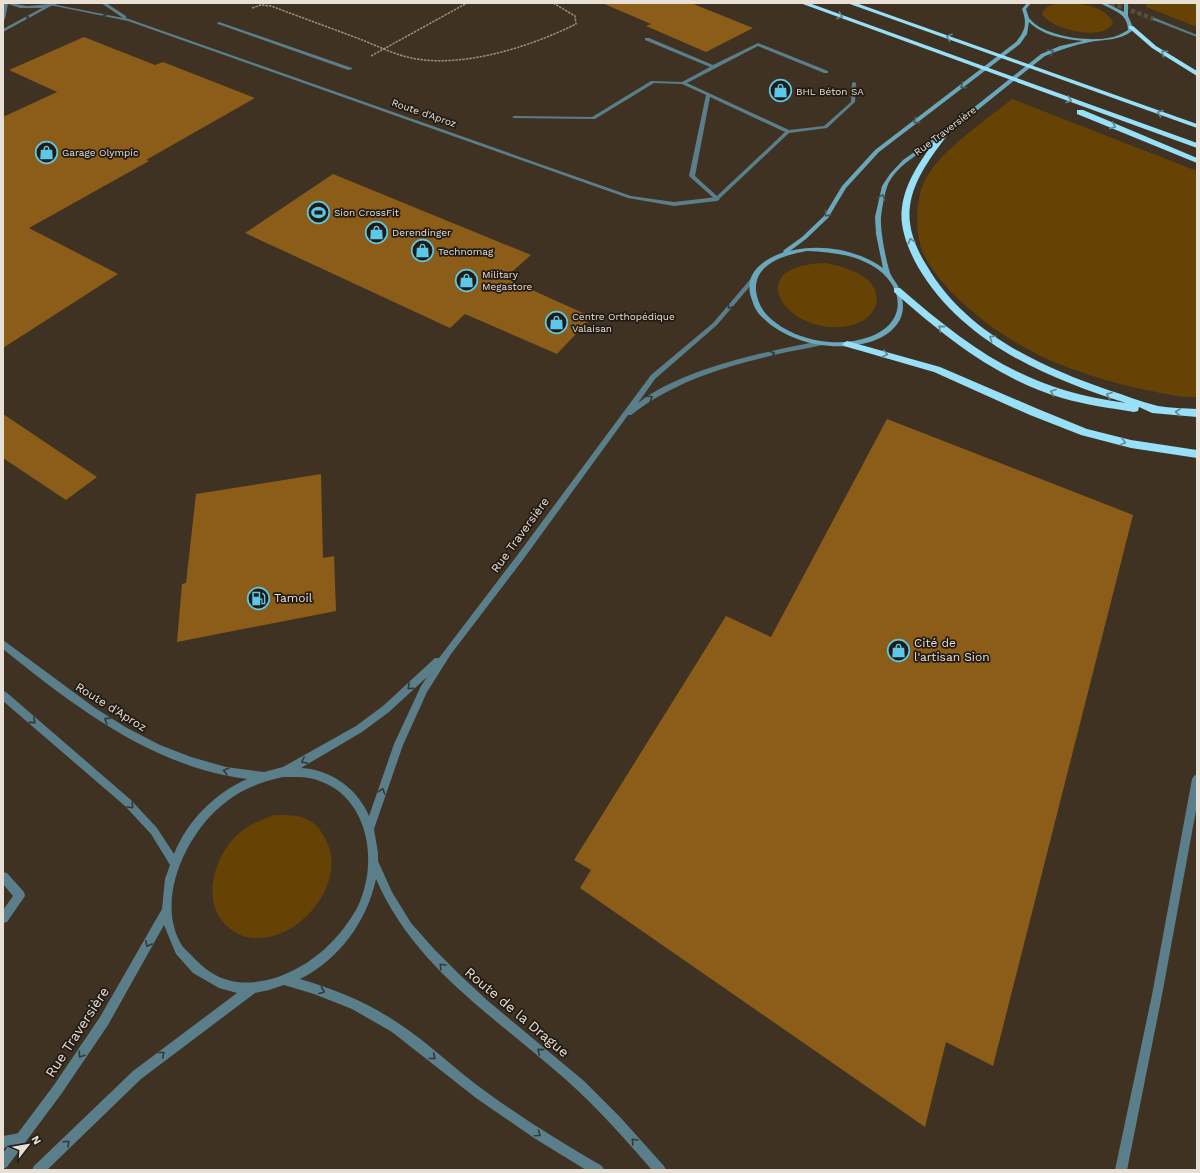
<svg xmlns="http://www.w3.org/2000/svg" width="1200" height="1173" viewBox="0 0 1200 1173" font-family="'Work Sans',sans-serif">
<style>
.green{fill:#674205}
.building{fill:#8b5d19}
.lines{fill:none;stroke-linecap:round;stroke-linejoin:round}
.tertiary-tunnel{stroke:#584c3d;stroke-width:4.5;stroke-dasharray:4.5 2.5;stroke-linecap:butt}
.path{stroke:#998e81;stroke-width:1.5;stroke-dasharray:2.5 1;stroke-linecap:butt}
.service{fill:#5a7e8a;fill-rule:evenodd}
.minor{fill:#5a7e8a;fill-rule:evenodd}
.tertiary{fill:#5a7e8a;fill-rule:evenodd}
.secondary{fill:#6ba7ba;fill-rule:evenodd}
.motorway{fill:#97e0f8;fill-rule:evenodd}
.oneway{stroke:#323937}
.oneway2{stroke:#628791}
.oneway3{stroke:#425a5f}
.labels{text-anchor:middle;dominant-baseline:central;stroke-width:3.5;stroke-linejoin:round;paint-order:stroke}
.far-poi-label{font-size:10px;fill:#e8dfd5;stroke:#211b14;text-anchor:start}
.far-street-label{font-size:10px;fill:#e8dfd5;stroke:#211b14}
.street-label{font-size:12px;fill:#e8dfd5;stroke:#211b14}
.poi-label{font-size:12px;fill:#e8dfd5;stroke:#211b14;text-anchor:start}
.near-street-label{font-size:14px;fill:#e8dfd5;stroke:#211b14}
</style>
<rect width="100%" height="100%" fill="#3f3222"/>
<g class="green">
<path d="M1062 3C1078 3 1106 5 1113 23 1103 42 1052 30 1042 14 1045 5 1054 4 1062 3Z"/>
<path d="M1146 3H1197V27L1146 7Z"/>
<path d="M1012 99 1197 171V397C1180 398 1162 393 1146 390 1117 384 1087 375 1059 364 1011 345 946 300 923 253 915 235 916 205 922 187 934 154 984 122 1012 99Z"/>
<path d="M826 263C840 266 856 270 868 280 886 298 874 320 852 325 790 341 735 265 826 263Z"/>
<path d="M274 815C287 815 299 814 310 821 318 825 323 834 327 842 344 880 310 926 273 936 260 939 247 940 235 932 199 911 211 860 237 835 248 825 261 820 274 815Z"/>
</g>
<g class="building">
<path d="M602 3H691L753 28 706 52 646 26 651 24Z"/>
<path d="M84 37 155 65 163 62 255 98 146 160 149 161 29 228 118 274 3 348V117L57 92 9 70Z"/>
<path d="M333 174 531 255 505 278 592 317 557 354 465 314 450 328 245 233Z"/>
<path d="M3 414 97 477 66 500 3 458Z"/>
<path d="M887 419 1133 515 993 1066 946 1042 925 1127 580 888 591 870 574 860 726 616 771 637Z"/>
<path d="M321 474 323 558 334 556 336 611 177 642 182 584 186 583 196 494Z"/>
</g>
<g class="lines">
<path class="tertiary-tunnel" d="M1111 3 1154 19"/>
<g class="path">
<path d="M252 8 261 5 271 6C300 17 328 27 357 38 376 45 396 56 417 59 467 67 532 46 576 24L575 16 553 3"/>
<path d="M371 56 467 3"/>
</g>
<g class="service">
<path d="M219 22 352 68V69L348 70 218 24 217 23Z"/>
<path d="M645 38H649L713 65 758 43 828 71V73H824L758 46 687 83 789 130 824 126 851 102 852 83 854 82 856 83 855 102 827 128 789 133 717 201 689 176 706 95 682 84 654 83 595 119 514 118 512 117 514 116 592 117 651 81 682 82 710 67 645 40ZM710 97 785 132 717 196 695 176Z"/>
<path d="M1197 774V805L1162 995 1127 1170H1115L1152 995 1192 779 1194 776Z"/>
<path d="M3 872 7 873 24 892 25 896 7 922 3 923V910L13 896 3 884Z"/>
<path d="M20 1133 24 1135 26 1139 24 1143 3 1148V1136Z"/>
</g>
<path class="minor" d="M101 3H106L126 16V18L631 196 674 202 717 197 720 199 717 201 674 206 628 198 128 21 50 5 52 4 123 18Z"/>
<g class="tertiary">
<path d="M4 3H11L27 6 61 3 51 6 3 32V29L42 8H20L8 4 5 19 3 20Z"/>
<path d="M1153 18H1155L1197 35V37L1153 20Z"/>
<path d="M755 275 758 277 757 278 717 325 655 379 638 403C683 368 764 352 820 341H822V345C806 349 790 351 774 355 723 367 673 382 631 415H628L522 561 451 654 427 692 403 745 374 829 378 853V861L392 892 411 923 435 950 461 976 488 1001 584 1081 620 1117 664 1166 666 1170H652C624 1138 596 1106 564 1078 495 1017 414 967 376 879 367 921 339 960 300 979 335 989 371 1004 401 1025 431 1045 456 1070 485 1091 522 1118 562 1143 602 1166L604 1170H586L534 1138 476 1098 392 1032 352 1009 314 994 284 985 269 990 255 993 141 1079 47 1170H32L34 1166 133 1071 237 993 219 988 193 973 176 954 164 925 108 1025 62 1093 7 1167 3 1169V1153L54 1085 100 1017 162 909 165 879 170 865 151 834 125 806 3 701V691L6 692 131 800 157 828 174 854C187 821 215 793 247 779 153 767 75 707 3 649V640L95 708 127 728 160 745 191 757 226 767 264 772 283 767 356 726 383 706 435 658H439L516 557 651 375 713 323 753 276ZM427 677 421 686 394 744 369 816C358 789 330 769 301 768L362 732 389 712ZM283 777C294 777 306 776 317 780 370 797 379 864 357 908 340 939 312 965 278 977 262 982 244 985 228 980 215 977 201 966 192 956 189 953 186 950 183 947 154 903 185 836 221 806 239 790 260 782 283 777Z"/>
</g>
<path class="secondary" d="M1027 3H1031L1026 9C1027 12 1028 15 1029 18 1042 36 1087 42 1108 38 1115 37 1122 34 1128 30 1128 13 1112 10 1100 3L1108 4 1124 12V3H1128V16L1132 25V31C1119 41 1105 39 1090 42 1074 45 1059 50 1045 56 1012 82 980 108 948 134 929 148 895 164 887 187 884 196 882 208 881 217 880 231 886 260 890 273 892 278 896 282 898 286 908 308 903 325 882 337 847 355 791 346 763 318 758 314 754 307 752 300 742 274 762 260 784 252L783 251 784 250 802 237 824 216 842 186 875 150 1016 42C1026 30 1027 23 1022 9ZM1029 22C1043 36 1065 39 1083 41L1060 46 1041 54 942 133 903 160 890 174 882 186 875 217 876 234 883 268C858 250 821 243 790 251L806 239 828 218 846 188 879 152 1020 44 1027 34ZM807 251C829 252 852 254 871 265 905 284 909 323 869 337 836 349 791 340 767 315 761 309 757 299 756 291 754 263 785 255 807 251Z"/>
<g class="motorway">
<path d="M800 3H809L1197 143V148Z"/>
<path d="M847 3H856L1197 124V128Z"/>
<path d="M1129 26H1133L1156 46 1197 71V76L1152 48 1129 28Z"/>
<path d="M1077 110H1083L1197 158V163L1077 114Z"/>
<path d="M941 132 948 134C932 156 914 178 910 206 907 227 916 249 927 266 965 332 1039 366 1108 390 1125 395 1141 402 1158 406 1170 408 1184 408 1197 409V417L1152 413 1139 407 1138 411 1134 412C1110 408 1086 405 1062 398 997 379 944 336 894 292V288H900C974 352 1027 390 1126 403 1046 378 962 342 918 267 908 249 899 227 902 207 906 178 925 155 941 132Z"/>
<path d="M847 341 940 367 1038 409 1087 429 1131 440 1197 450V458L1131 448 1081 435 1030 415 934 372 844 346 842 344Z"/>
</g>
</g>
<defs><path id="oneway-chevron" d="M-2-3.5L2.5 0L-2 3.5" fill="none" stroke-width="1.6" stroke-linecap="round" stroke-linejoin="round"/></defs>
<g class="oneway">
<use href="#oneway-chevron" transform="translate(104 14) rotate(12)"/>
<use href="#oneway-chevron" transform="translate(26 18) rotate(-27)"/>
<use href="#oneway-chevron" transform="translate(730 306) rotate(130)"/>
<use href="#oneway-chevron" transform="translate(772 354) rotate(-15)"/>
<use href="#oneway-chevron" transform="translate(650 398) rotate(-32)"/>
<use href="#oneway-chevron" transform="translate(410 687) rotate(138)"/>
<use href="#oneway-chevron" transform="translate(107 720) rotate(-147)"/>
<use href="#oneway-chevron" transform="translate(33 721) rotate(41)"/>
<use href="#oneway-chevron" transform="translate(304 761) rotate(152)"/>
<use href="#oneway-chevron" transform="translate(226 771) rotate(-165)"/>
<use href="#oneway-chevron" transform="translate(382 791) rotate(-72)"/>
<use href="#oneway-chevron" transform="translate(131 806) rotate(47)"/>
<use href="#oneway-chevron" transform="translate(148 944) rotate(119)"/>
<use href="#oneway-chevron" transform="translate(442 966) rotate(-135)"/>
<use href="#oneway-chevron" transform="translate(322 991) rotate(21)"/>
<use href="#oneway-chevron" transform="translate(540 1051) rotate(-140)"/>
<use href="#oneway-chevron" transform="translate(162 1054) rotate(-39)"/>
<use href="#oneway-chevron" transform="translate(81 1055) rotate(124)"/>
<use href="#oneway-chevron" transform="translate(433 1057) rotate(38)"/>
<use href="#oneway-chevron" transform="translate(538 1134) rotate(35)"/>
<use href="#oneway-chevron" transform="translate(634 1141) rotate(-133)"/>
<use href="#oneway-chevron" transform="translate(67 1143) rotate(-44)"/>
</g>
<g class="oneway2">
<use href="#oneway-chevron" transform="translate(840 16) rotate(20)"/>
<use href="#oneway-chevron" transform="translate(949 37) rotate(-161)"/>
<use href="#oneway-chevron" transform="translate(1164 53) rotate(-145)"/>
<use href="#oneway-chevron" transform="translate(1069 100) rotate(20)"/>
<use href="#oneway-chevron" transform="translate(1160 113) rotate(-160)"/>
<use href="#oneway-chevron" transform="translate(1113 126) rotate(22)"/>
<use href="#oneway-chevron" transform="translate(911 241) rotate(-106)"/>
<use href="#oneway-chevron" transform="translate(941 328) rotate(-140)"/>
<use href="#oneway-chevron" transform="translate(992 338) rotate(-146)"/>
<use href="#oneway-chevron" transform="translate(885 354) rotate(14)"/>
<use href="#oneway-chevron" transform="translate(1053 392) rotate(-160)"/>
<use href="#oneway-chevron" transform="translate(1109 395) rotate(-160)"/>
<use href="#oneway-chevron" transform="translate(1178 412) rotate(-174)"/>
<use href="#oneway-chevron" transform="translate(1123 442) rotate(15)"/>
</g>
<g class="oneway3">
<use href="#oneway-chevron" transform="translate(1051 52) rotate(-25)"/>
<use href="#oneway-chevron" transform="translate(963 86) rotate(143)"/>
<use href="#oneway-chevron" transform="translate(916 121) rotate(143)"/>
<use href="#oneway-chevron" transform="translate(882 197) rotate(-74)"/>
<use href="#oneway-chevron" transform="translate(827 214) rotate(126)"/>
</g>
<defs>
<symbol id="shop-ring" viewBox="-11 -11 22 22"><circle r="9.5" fill="#211b14" stroke="#5cc7e7" stroke-width="1.5"/><path d="M-5-2.5h2.3a2.7 3.5 0 0 1 5.4 0H5L5.5 6h-11ZM-1.5-2.5h3a1.5 2.3 0 0 0-3 0Z" fill="#5cc7e7"/></symbol>
<symbol id="stadium-ring" viewBox="-11 -11 22 22"><circle r="9.5" fill="#211b14" stroke="#5cc7e7" stroke-width="1.5"/><path d="M0-5a6.5 5 0 1 0 0 10a6.5 5 0 1 0 0-10ZM-3.5-1.8h7v3.6h-7Z" fill="#5cc7e7"/></symbol>
<symbol id="fuel-ring" viewBox="-11 -11 22 22"><circle r="9.5" fill="#211b14" stroke="#5cc7e7" stroke-width="1.5"/><path d="M-5.5-6h7V0h2V4h1.3V-2.5L3-4.5l.8-.8L6-3V5H2.5V1h-1V6h-7ZM-4.2-4.7v3.2H.2V-4.7Z" fill="#5cc7e7"/></symbol>
</defs>
<g fill-rule="evenodd">
<use href="#shop-ring" x="768" y="78" width="25" height="25"/>
<use href="#shop-ring" x="34" y="140" width="25" height="25"/>
<use href="#stadium-ring" x="306" y="200" width="25" height="25"/>
<use href="#shop-ring" x="364" y="220" width="25" height="25"/>
<use href="#shop-ring" x="410" y="238" width="25" height="25"/>
<use href="#shop-ring" x="454" y="268" width="25" height="25"/>
<use href="#shop-ring" x="544" y="310" width="25" height="25"/>
<use href="#fuel-ring" x="246" y="586" width="25" height="25"/>
<use href="#shop-ring" x="886" y="638" width="25" height="25"/>
</g>
<g class="labels">
<g class="far-poi-label">
<text x="796" y="91">BHL Béton SA</text>
<text x="62" y="152">Garage Olympic</text>
<text x="334" y="212">Sion CrossFit</text>
<text x="392" y="232">Derendinger</text>
<text x="438" y="251">Technomag</text>
<text x="482" y="274">Military<tspan x="482" dy="12">Megastore</tspan></text>
<text x="572" y="316">Centre Orthopédique<tspan x="572" dy="12">Valaisan</tspan></text>
</g>
<g class="far-street-label">
<text transform="translate(424 113) rotate(19)">Route d'Aproz</text>
<text transform="translate(945 131) rotate(-37)">Rue Traversière</text>
</g>
<g class="street-label">
<text transform="translate(520 535) rotate(-54)">Rue Traversière</text>
<text transform="translate(111 707) rotate(32)">Route d'Aproz</text>
</g>
<g class="poi-label">
<text x="274" y="598">Tamoil</text>
<text x="914" y="643">Cité de<tspan x="914" dy="14">l'artisan Sion</tspan></text>
</g>
<g class="near-street-label">
<text transform="translate(517 1012) rotate(40)">Route de la Drague</text>
<text transform="translate(77 1032) rotate(-57)">Rue Traversière</text>
</g>
</g>
<rect width="1200" height="1173" fill="none" stroke="#e8dfd5" stroke-width="8"/>
<g transform="translate(28 1145) rotate(59)" stroke="#211b14" stroke-width="3" paint-order="stroke">
<path d="M0-3L7 15L0 10L-7 15Z" fill="#e8dfd5"/>
<text y="-6" font-size="11" font-weight="bold" text-anchor="middle" fill="#e8dfd5">N</text>
</g>
</svg>
